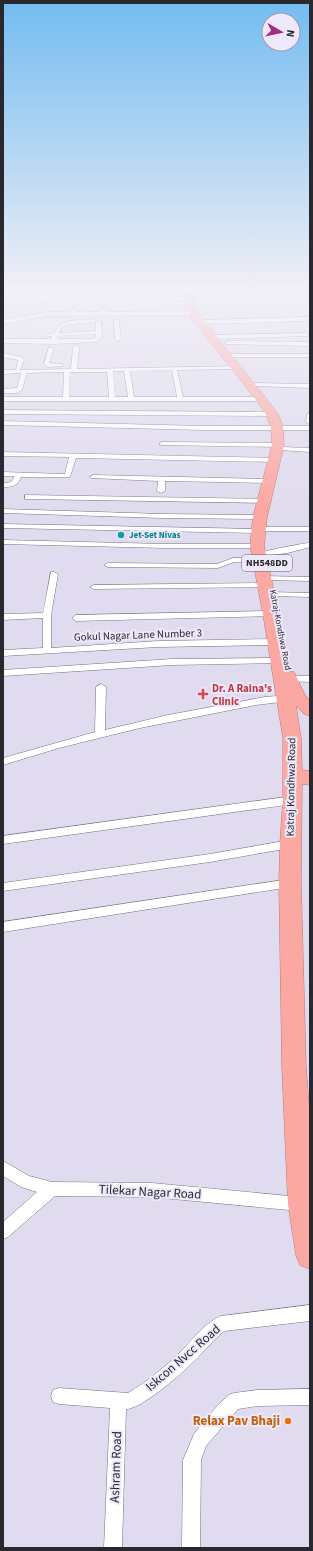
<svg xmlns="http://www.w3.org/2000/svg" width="313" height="1551" viewBox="0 0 313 1551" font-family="'Source Sans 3',sans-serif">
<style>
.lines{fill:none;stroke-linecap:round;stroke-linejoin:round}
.street-casing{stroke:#767182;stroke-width:1}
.secondary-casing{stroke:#767182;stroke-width:1}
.highway-casing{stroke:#b27b7a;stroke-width:1}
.street{fill:#fff;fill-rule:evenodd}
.secondary{fill:#fff;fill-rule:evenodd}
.highway{fill:#fca8a2;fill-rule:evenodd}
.culture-dot{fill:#0f9aa8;stroke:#eee8fb;stroke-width:1.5}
.health-dot{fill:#e0444e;stroke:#eee8fb;stroke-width:1.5}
.food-dot{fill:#e8710a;stroke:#eee8fb;stroke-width:1.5}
.labels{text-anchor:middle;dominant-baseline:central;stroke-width:4;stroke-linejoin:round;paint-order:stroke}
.far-culture-label{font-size:9px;font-weight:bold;fill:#0d838f;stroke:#eee8fb;text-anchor:start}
.far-street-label{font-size:9px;fill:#2a282f;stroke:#eee8fb}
.shield{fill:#eee8fb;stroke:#65626c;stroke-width:1}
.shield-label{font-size:10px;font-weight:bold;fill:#2a282f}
.street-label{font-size:11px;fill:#2a282f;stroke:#eee8fb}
.health-label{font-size:11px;font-weight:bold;fill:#be3a42;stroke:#eee8fb;text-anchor:start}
.near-street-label{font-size:13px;fill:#2a282f;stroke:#eee8fb}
.near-food-label{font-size:13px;font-weight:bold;fill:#c56008;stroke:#eee8fb;text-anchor:end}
</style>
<rect width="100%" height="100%" fill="#e0dbee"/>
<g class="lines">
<defs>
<g id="street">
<path d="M16 288H21L16 295 48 296 51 298 48 300 3 297V293L11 294Z"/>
<path d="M70 288H77L61 297 56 296Z"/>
<path d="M106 288H112L76 312H100L114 298 189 297 191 298V300L115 302 106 312 193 311 196 313 193 315 46 316 3 324V320L46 312H69Z"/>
<path d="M148 288H188L190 290 188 291Z"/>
<path d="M298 288H303L302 295 299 297 296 295Z"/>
<path d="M310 317V321L203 324 200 322 203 320Z"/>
<path d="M93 319 96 321 95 322 66 325 61 328 59 333 96 331V321L101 320 102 338 96 342 53 344 3 343V339H51L52 336H47V334L54 333C60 318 79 321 93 319ZM96 334V337L93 339H57L58 336Z"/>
<path d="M114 319 119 320 121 339 118 341 115 339Z"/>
<path d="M306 333 308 334V336L214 339 211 337 214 335Z"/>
<path d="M228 341 310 342V346L226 344 225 343Z"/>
<path d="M76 345 79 347 77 369 242 366 243 367 240 369 177 370 183 397H261L264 399 261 401H3V397H63L64 372 27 373 22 390 17 393H3V389L17 388 21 373 3 374V370H16L18 360 3 357V353L22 357 24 360 20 370 71 369 73 347ZM172 370 177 397H134L130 371ZM113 371H124L128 397H115ZM70 372H107L109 397H69Z"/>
<path d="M49 347 54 348 49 363 63 364V366L48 367 44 364Z"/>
<path d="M230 354H309L310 357H228L227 356Z"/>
<path d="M255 383 310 384V388L253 386 252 385Z"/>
<path d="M3 410 272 412 275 414 272 416 3 414Z"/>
<path d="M310 412V424H309L306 422 307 414Z"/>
<path d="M3 421 203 426H310V430H203L3 425Z"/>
<path d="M162 442 278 443 281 445 278 447 160 445V443Z"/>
<path d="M282 447 310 448V452L280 450V448Z"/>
<path d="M3 452 274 458 277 460 274 462 76 458 70 477H21C18 486 12 487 3 487V483H8L13 480 14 476H3V472L65 474 69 457 3 456Z"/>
<path d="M93 475 269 479 272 481 269 483 165 481V491L161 493 157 491 158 481 91 478 90 477Z"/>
<path d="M25 495 264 499 268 501 264 503 28 499H25Z"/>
<path d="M3 509 163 514 260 515 264 517 260 519 163 518 3 513Z"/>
<path d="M3 524 261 529 264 527H310V531H261L258 533 3 528Z"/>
<path d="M3 540 165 544H257L261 546 257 548H165L3 544Z"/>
<path d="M310 543V547C300 550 269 559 261 553 263 551 304 543 310 543Z"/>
<path d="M259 557H262V561L234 562 218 568 108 567 104 565 108 563 217 564 233 558Z"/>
<path d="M51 572H54L58 574 51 615V648L158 641 274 639 278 642 274 645 158 647 3 656V650L43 648V618L3 620V614L43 613Z"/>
<path d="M261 576 310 577V581L264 580H261Z"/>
<path d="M266 583H269V587L94 589 90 587 94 585Z"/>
<path d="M270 592 310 593V597L273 596H270Z"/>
<path d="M271 611 274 612 275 614 274 616 76 621 72 618 76 615Z"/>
<path d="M278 658 281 659 282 661 281 663 172 665 3 676V670L172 659Z"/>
<path d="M289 676H310V682L286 681 284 679 286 677Z"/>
<path d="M101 684 106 687 105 730 168 715 265 697 289 695 294 698 289 701 256 705 140 728 59 748 3 765V758L95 732 96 687Z"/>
<path d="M293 796 297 797 298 800 297 803 293 804 3 844V836Z"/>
<path d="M290 840 294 841 295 844 294 847 290 848 210 862 3 891V883L210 854Z"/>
<path d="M290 879 294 880 296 883 294 886 290 887 3 932V922Z"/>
<path d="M3 1161 29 1176 52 1182 152 1183 300 1197 305 1199 307 1204 305 1209 300 1211 152 1197 55 1196 8 1237 3 1239V1222L37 1192 21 1187 3 1176Z"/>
<path d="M310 1305V1321L224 1331C211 1342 201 1355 189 1366 179 1376 139 1410 126 1409L122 1548H104L110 1408 59 1404 53 1402 51 1396 53 1390 59 1388 128 1393C145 1383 163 1369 177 1355 192 1342 202 1324 221 1316Z"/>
<path d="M310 1389V1405L257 1406 238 1409 206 1446 201 1460 200 1548H182L183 1460 194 1434 209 1415 228 1395 234 1393 257 1390Z"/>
</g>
<path id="secondary" d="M188 291 310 293V297L186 294V292Z"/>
<path id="highway" d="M184 288H194L195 305 201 317 265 397 278 414 283 427 284 445 267 517 264 546 279 614 289 671 294 672 305 695 310 700V716L304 714 296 706 301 738 302 770 310 771V785L302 784 301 883 306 1067 310 1120V1269L300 1265 296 1255 288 1204 282 1067 279 883 280 844 283 800V738L263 614 250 546 253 517 272 445 271 427 266 414 257 401 191 318 185 305Z"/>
</defs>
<use href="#street" class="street-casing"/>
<use href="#secondary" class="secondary-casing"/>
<use href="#highway" class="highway-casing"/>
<use href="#street" class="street"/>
<use href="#secondary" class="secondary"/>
<use href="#highway" class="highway"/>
</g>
<linearGradient id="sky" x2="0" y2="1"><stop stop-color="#73bcf0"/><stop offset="0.57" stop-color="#f1eff7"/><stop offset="1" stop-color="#f1eff7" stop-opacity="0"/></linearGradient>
<rect width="313" height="506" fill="url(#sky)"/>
<circle class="culture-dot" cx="121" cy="535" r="4"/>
<path class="health-dot" d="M201 688h4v4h4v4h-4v4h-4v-4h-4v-4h4z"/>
<circle class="food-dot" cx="288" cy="1421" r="4"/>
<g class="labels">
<g class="far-culture-label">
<text x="129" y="535">Jet-Set Nivas</text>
</g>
<g class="far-street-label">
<text transform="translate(280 630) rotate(79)">Katraj-Kondhwa Road</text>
</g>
<rect class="shield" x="242" y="555" width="50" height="16" rx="3"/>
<g class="shield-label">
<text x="267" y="563">NH548DD</text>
</g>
<g class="street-label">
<text transform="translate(138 635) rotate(-2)">Gokul Nagar Lane Number 3</text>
<text transform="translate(291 787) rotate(-89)">Katraj Kondhwa Road</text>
</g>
<g class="health-label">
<text x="212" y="688">Dr. A Raina's<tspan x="212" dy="13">Clinic</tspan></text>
</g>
<g class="near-street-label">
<text transform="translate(150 1192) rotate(3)">Tilekar Nagar Road</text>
<text transform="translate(183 1358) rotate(-41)">Iskcon Nvcc Road</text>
<text transform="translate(116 1467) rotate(-88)">Ashram Road</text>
</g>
<g class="near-food-label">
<text x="280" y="1421">Relax Pav Bhaji</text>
</g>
</g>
<rect width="313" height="1551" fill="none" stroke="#2a282f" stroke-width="8"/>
<g transform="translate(281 32) rotate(99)"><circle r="19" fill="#eee8fb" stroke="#a09ba9"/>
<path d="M0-3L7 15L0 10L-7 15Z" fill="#a52b80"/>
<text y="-6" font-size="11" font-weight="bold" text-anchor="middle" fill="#2a282f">N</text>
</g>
</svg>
